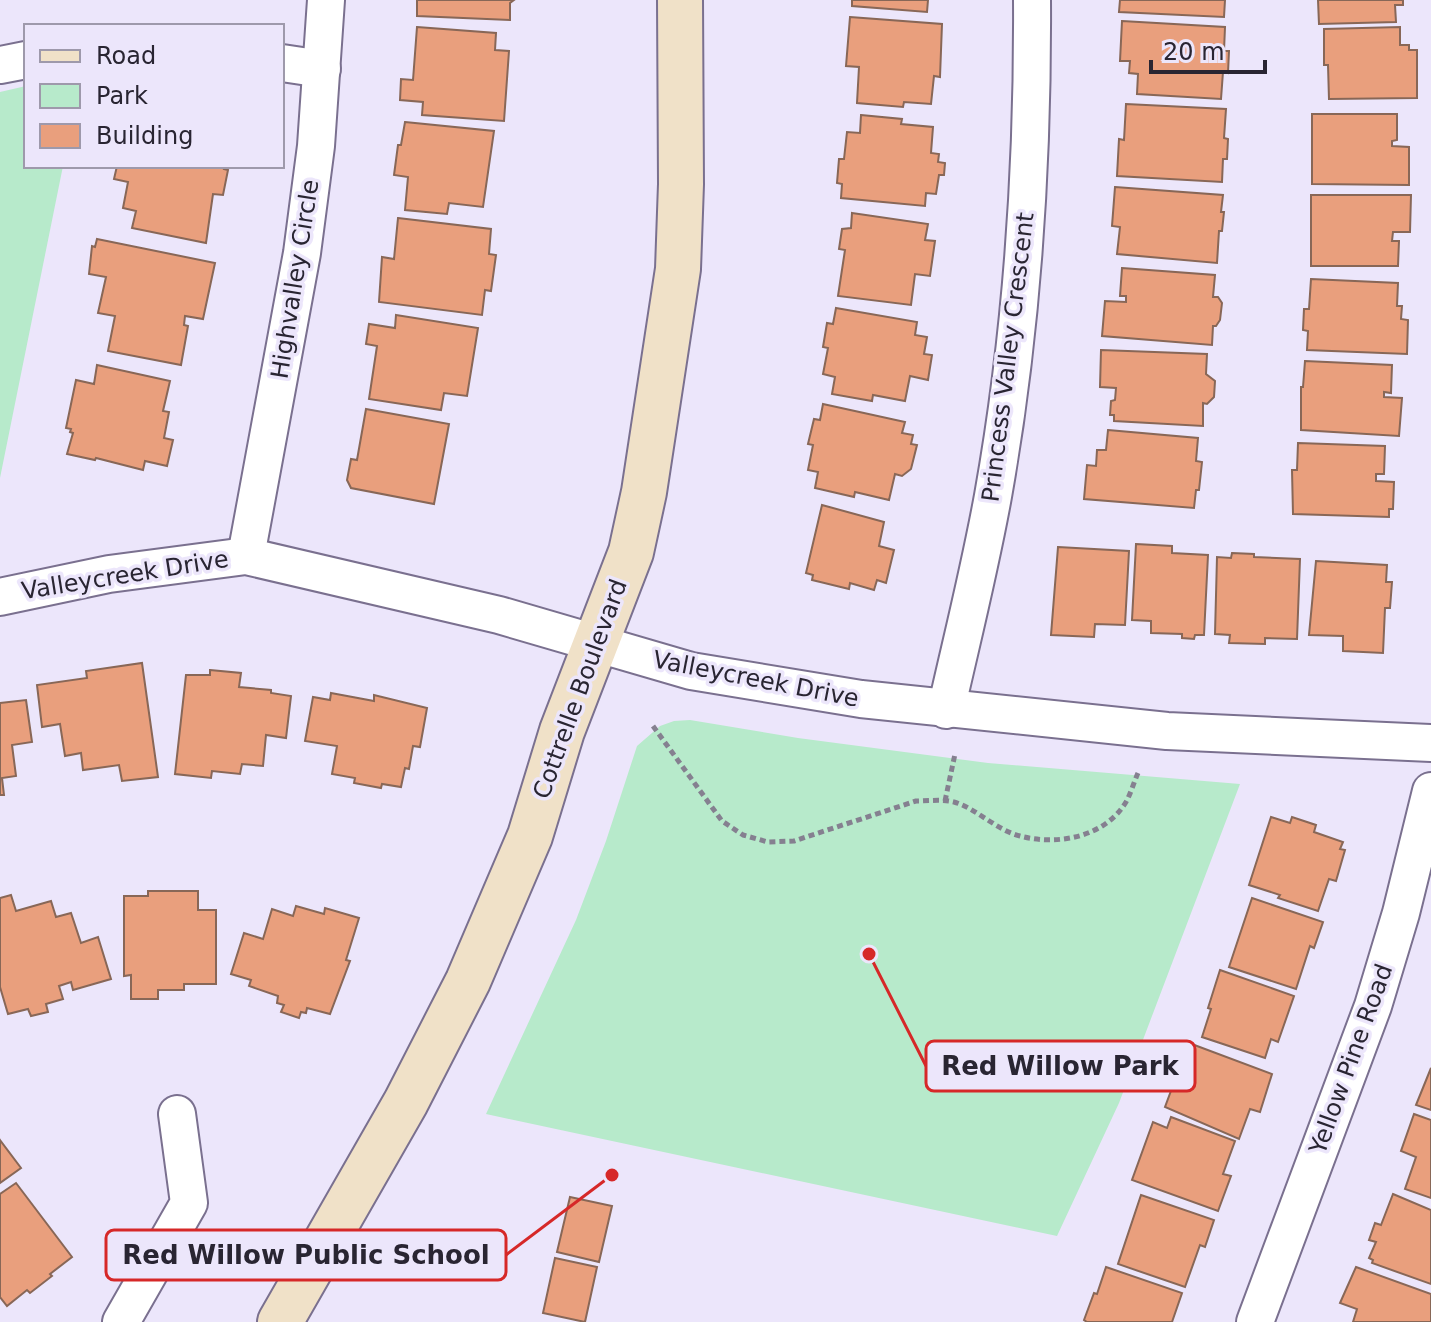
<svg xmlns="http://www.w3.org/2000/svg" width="1431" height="1322" viewBox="0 0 1431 1322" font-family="'DejaVu Sans',sans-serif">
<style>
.green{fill:#b7eacb}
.building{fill:#e99f7d;stroke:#886757;stroke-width:2}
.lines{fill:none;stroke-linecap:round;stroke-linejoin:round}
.street-casing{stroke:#7a708f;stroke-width:40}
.secondary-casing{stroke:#7a708f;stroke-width:48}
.path{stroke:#858090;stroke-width:5;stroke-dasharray:6 4;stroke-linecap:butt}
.street{stroke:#fff;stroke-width:36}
.secondary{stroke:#f0e1c8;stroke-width:44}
.labels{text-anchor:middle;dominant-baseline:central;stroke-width:7;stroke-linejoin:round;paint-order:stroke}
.street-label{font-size:24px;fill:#292532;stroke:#ece6fb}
.leader{fill:none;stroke:#d62828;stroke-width:3}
.callout-dot{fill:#d62828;stroke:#ece6fb;stroke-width:3}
.callout{fill:#ece6fb;stroke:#d62828;stroke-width:3}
.callout-label{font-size:26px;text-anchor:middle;font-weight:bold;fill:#292532}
</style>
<rect width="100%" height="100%" fill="#ece6fb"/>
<g class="green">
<path d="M26 86V166H63L0 478V92Z"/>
<path d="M690 720 798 738 988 763 1240 784 1119 1103 1057 1236 486 1114 576 920 606 841 637 746 660 726 674 721Z"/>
</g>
<g class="building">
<path d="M417 0H514L510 3V20L417 16Z"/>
<path d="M852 0H928L927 12 852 6Z"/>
<path d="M1120 0H1225L1224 17 1119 12Z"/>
<path d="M1318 0H1403V5H1395L1396 22 1319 24Z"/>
<path d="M850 17 942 24 940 77 934 76 931 104 904 102 903 107 857 103 859 67 846 66Z"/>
<path d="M1122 21 1225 27 1224 51H1229L1228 73 1223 72 1221 99 1137 94 1138 74 1129 73 1130 61H1120Z"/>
<path d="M417 27 496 33 495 50 509 51 504 121 422 115 423 102 400 100 401 79 413 80Z"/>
<path d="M1400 27V45H1409V50H1417V98L1329 99 1328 65H1324V29Z"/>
<path d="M1126 104 1226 109 1224 138 1228 139 1227 159H1223L1222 182 1117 176 1119 139 1124 140Z"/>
<path d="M1312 114H1397V140L1392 141V146L1409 147V185L1312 184Z"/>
<path d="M861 115 902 119 901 124 933 127 931 153 939 154 938 162 945 163 944 175H939L936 194 926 193 925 206 841 198 842 184 837 183 839 159H844L847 132 860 133Z"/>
<path d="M405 122 494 131 483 207 449 203 447 214 405 210 408 177 394 175 398 145H401Z"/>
<path d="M117 166H225L224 169 228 170 223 195 213 194 206 243 132 228 136 211 123 208 128 182 114 179Z"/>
<path d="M1115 187 1223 195 1221 212H1224L1222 231H1219L1217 263 1117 254 1120 227 1112 226Z"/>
<path d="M1311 195H1411L1410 232H1393L1392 241H1399L1398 266H1311Z"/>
<path d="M852 213 928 224 925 240 935 241 930 276 915 274 911 305 838 296 845 250 839 249 842 229 851 228Z"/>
<path d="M398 218 491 229 489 254 496 255 491 291 485 290 482 315 379 302 382 257 394 259Z"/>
<path d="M97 239 215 263 203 319 185 316 184 325 188 326 181 365 108 351 115 316 98 313 106 277 89 274 92 246 95 247Z"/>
<path d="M1122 268 1215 275 1213 297H1218L1222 303 1220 320 1216 326H1213L1212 345 1102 336 1105 301 1126 302V296H1120Z"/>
<path d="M1311 279 1398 283 1397 306H1402L1401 319 1408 320 1407 354 1307 350 1308 331 1303 330 1304 309H1309Z"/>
<path d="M836 308 917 322 915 335 927 337 924 354 932 355 928 380 910 376 905 401 873 395 872 401 832 394 835 377 823 374 828 348 823 347 827 323 833 324Z"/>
<path d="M396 315 478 328 467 396 444 393 441 410 369 399 377 346 366 344 369 324 395 328Z"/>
<path d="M1101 350 1207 354 1206 374 1215 381 1214 397 1207 404 1203 403V426L1114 421V415H1110L1111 401 1115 400 1116 388 1100 387Z"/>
<path d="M1305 361 1392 365 1391 393 1384 392V397L1402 398 1399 436 1301 430V387H1303Z"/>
<path d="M97 365 170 381 163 411 169 412 164 438 173 440 167 466 145 461 143 470 96 458 95 460 67 454 73 433 70 432 71 429 66 428 76 380 94 384Z"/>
<path d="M823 404 905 422 902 433 913 435 911 444 917 445 911 469 902 476 895 474 889 500 855 492 854 497 815 488 818 472 808 470 813 445 808 444 814 419 820 420Z"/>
<path d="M366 409 449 424 434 504 351 488 347 480 351 459 357 460Z"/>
<path d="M1108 430 1198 438 1196 461 1202 462 1199 490H1196L1194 508 1084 499 1087 465 1096 466 1097 450H1106Z"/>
<path d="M1298 443 1385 446 1384 474H1376V481L1394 482 1393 509H1389V517L1293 514 1292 470H1297Z"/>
<path d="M822 505 884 522 879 546 894 550 886 583 877 580 874 590 850 583 849 589 812 580 813 575 806 573Z"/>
<path d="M1136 544 1172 546V553L1208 555 1204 635H1195L1194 639 1182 638V634L1151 633V621L1132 620Z"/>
<path d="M1058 547 1129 551 1125 625 1095 624 1094 637 1051 635Z"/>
<path d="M1232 553 1254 554V557L1300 559 1297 639 1265 638V644L1229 643 1230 635 1215 634 1217 557 1231 558Z"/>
<path d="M1316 561 1387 565 1386 582H1392L1390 608H1385L1383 653 1343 651V636L1309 635Z"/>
<path d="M142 663 158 777 122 781 119 765 83 770 81 753 65 756 60 724 42 727 37 685 87 678 86 671Z"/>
<path d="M210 670 241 673 239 687 271 690V693L291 696 286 738 266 735 263 766 242 764 240 774 212 771 211 778 175 774 186 675H210Z"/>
<path d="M331 693 374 701V695L427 708 420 747 413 746 409 769 405 768 401 787 382 784 381 788 354 783 355 778 332 774 337 746 305 741 313 697 330 700Z"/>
<path d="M26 700 32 742 12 745 16 776 2 778 4 795H0V703Z"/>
<path d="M1271 817 1290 823 1292 817 1316 825 1314 832 1343 842 1340 849 1345 850 1336 881 1329 879 1318 911 1278 898 1280 895 1249 885Z"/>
<path d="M148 891H198V910H216V984H184V990H158V999H131V975L124 976V896H148Z"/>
<path d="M11 895 16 911 51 901 56 917 71 913 81 943 98 937 111 979 73 990 71 982 59 986 63 999 46 1004 48 1012 31 1016 28 1009 8 1014 0 987V898Z"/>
<path d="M1252 898 1323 922 1314 948 1310 946 1296 989 1229 967Z"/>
<path d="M296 906 324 914 325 908 359 918 346 960 350 961 330 1014 307 1008 306 1013 301 1012 299 1018 281 1012 284 1005 277 1003 278 996 249 986 251 980 231 974 244 933 263 939 272 909 293 916Z"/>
<path d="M1220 970 1294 996 1278 1042 1271 1039 1265 1058 1202 1037 1211 1009 1208 1008Z"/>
<path d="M1189 1043 1272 1074 1260 1112 1250 1109 1239 1139 1165 1107 1175 1080H1172Z"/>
<path d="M1431 1068V1110L1416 1105Z"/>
<path d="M1414 1114 1431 1120V1198L1405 1189 1416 1157 1401 1151Z"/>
<path d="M1171 1117 1235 1141 1223 1174 1231 1176 1218 1211 1132 1180 1153 1122 1167 1128Z"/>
<path d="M0 1140 21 1168 0 1183Z"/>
<path d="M16 1183 72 1257 50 1274 52 1276 30 1293 27 1290 7 1306 0 1297V1194Z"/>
<path d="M1393 1194 1431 1210V1284L1372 1263 1373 1260 1369 1258 1376 1242 1369 1240 1375 1223 1381 1225Z"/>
<path d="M1141 1195 1214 1220 1205 1247 1200 1245 1185 1287 1118 1264Z"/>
<path d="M570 1197 612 1206 599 1262 557 1252Z"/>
<path d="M555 1258 597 1267 585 1322 543 1313Z"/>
<path d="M1106 1267 1182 1293 1172 1322H1087L1084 1320 1094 1293 1097 1294Z"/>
<path d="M1356 1267 1431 1294V1322H1353L1357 1309 1340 1303Z"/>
</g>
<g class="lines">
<defs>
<g id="street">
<path d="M282 63 322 69"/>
<path d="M0 65 26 60"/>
<path d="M246 556 302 253 316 146 326 0"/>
<path d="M0 597 109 574 246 556 499 615 691 671 861 699 1167 731 1431 743"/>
<path d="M946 710C962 639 980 568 993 496 1022 334 1033 165 1032 0"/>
<path d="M121 1322 189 1203 177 1114"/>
<path d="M1255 1322 1373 1006 1401 913 1431 791"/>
</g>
<path id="secondary" d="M280 1322 406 1102 468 981 530 836 562 731 631 552 644 492 678 269 681 184 680 0"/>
</defs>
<use href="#street" class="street-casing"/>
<use href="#secondary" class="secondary-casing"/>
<g class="path">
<path d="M653 726 722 821 743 835 768 842 794 841 916 801C929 801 942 799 954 802 976 808 996 830 1020 836 1058 846 1105 837 1126 802 1131 793 1134 782 1138 773"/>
<path d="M945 801 955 754"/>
</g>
<use href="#street" class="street"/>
<use href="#secondary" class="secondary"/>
</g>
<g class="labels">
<g class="street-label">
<text transform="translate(295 279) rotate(-81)">Highvalley Circle</text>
<text transform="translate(1008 357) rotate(-83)">Princess Valley Crescent</text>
<text transform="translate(125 575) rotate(-9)">Valleycreek Drive</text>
<text transform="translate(756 679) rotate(11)">Valleycreek Drive</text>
<text transform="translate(580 689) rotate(-70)">Cottrelle Boulevard</text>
<text transform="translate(1351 1059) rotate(-70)">Yellow Pine Road</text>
</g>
</g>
<path class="leader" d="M869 954L926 1066M612 1175L506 1255"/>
<g class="callout-dot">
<circle cx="869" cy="954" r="8"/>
<circle cx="612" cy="1175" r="8"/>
</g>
<g class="callout">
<rect x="926" y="1041" width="269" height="50" rx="8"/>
<rect x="106" y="1230" width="400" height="50" rx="8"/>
</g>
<g class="callout-label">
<text x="1060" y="1075">Red Willow Park</text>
<text x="306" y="1264">Red Willow Public School</text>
</g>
<rect x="24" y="24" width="260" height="144" fill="#ece6fb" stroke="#9e99ab" stroke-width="2"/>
<rect x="40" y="50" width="40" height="12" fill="#f0e1c8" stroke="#9e99ab" stroke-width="2"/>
<text x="96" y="64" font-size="24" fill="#292532">Road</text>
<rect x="40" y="84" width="40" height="24" fill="#b7eacb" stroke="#9e99ab" stroke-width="2"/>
<text x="96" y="104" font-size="24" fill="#292532">Park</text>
<rect x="40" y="124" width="40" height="24" fill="#e99f7d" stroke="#9e99ab" stroke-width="2"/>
<text x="96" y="144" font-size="24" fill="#292532">Building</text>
<path d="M1151 60v12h114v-12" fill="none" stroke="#292532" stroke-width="4"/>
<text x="1163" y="60" font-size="24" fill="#292532" stroke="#ece6fb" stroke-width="6" paint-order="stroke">20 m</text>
</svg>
